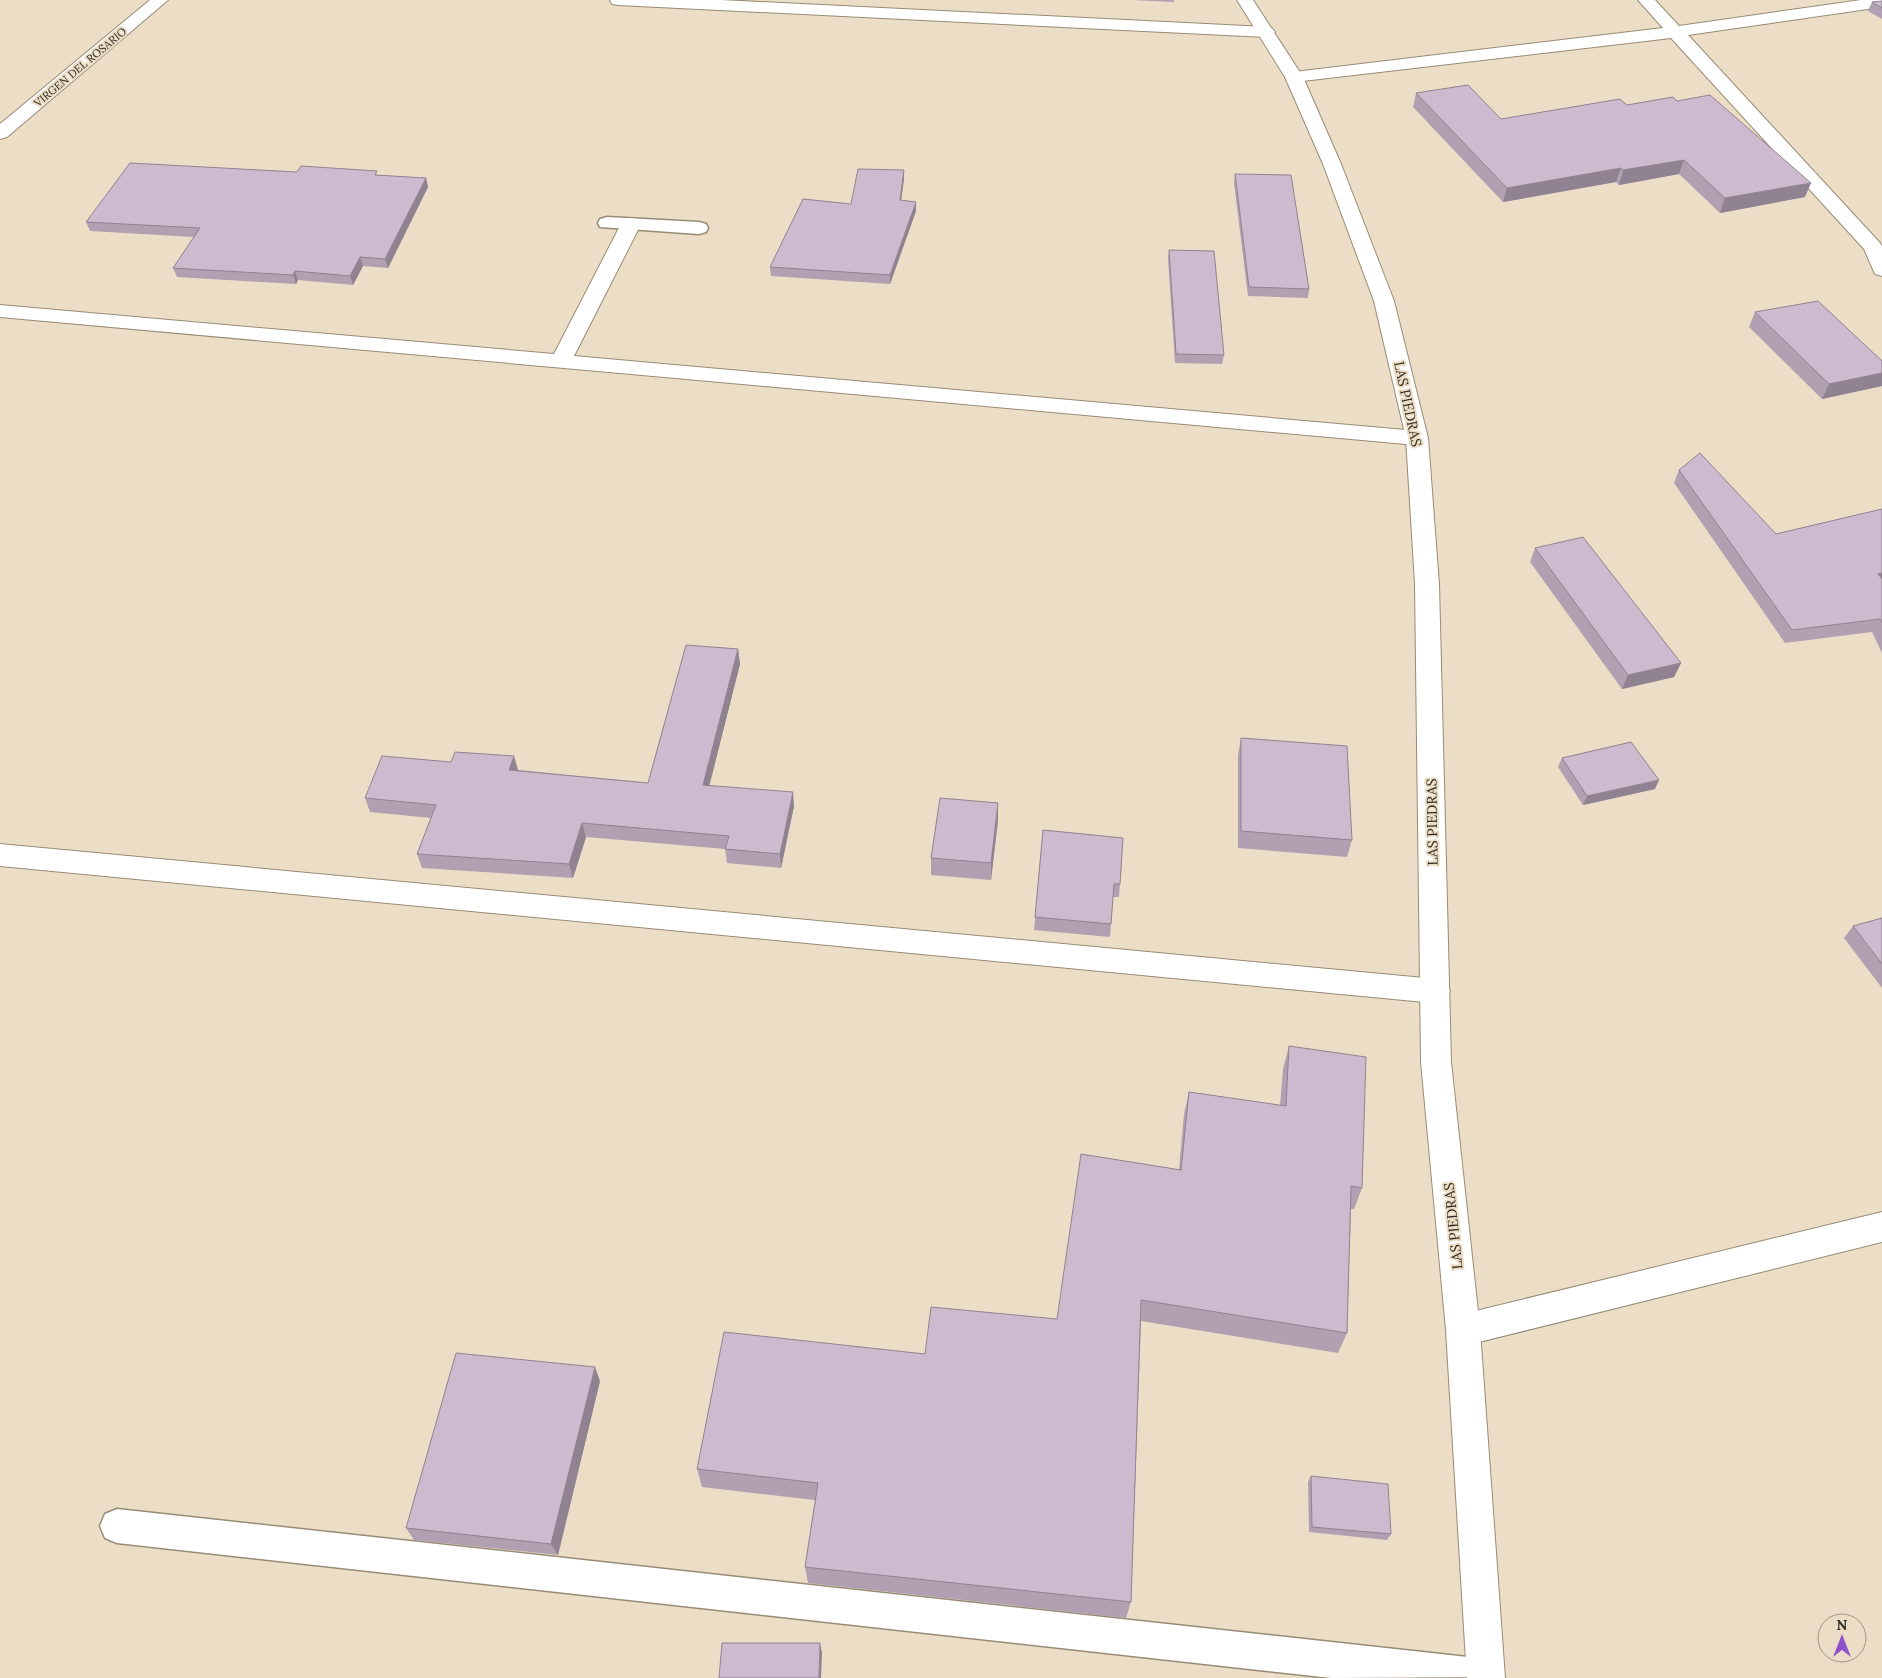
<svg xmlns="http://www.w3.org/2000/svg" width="1882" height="1678" viewBox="0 0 1882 1678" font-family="Lora,serif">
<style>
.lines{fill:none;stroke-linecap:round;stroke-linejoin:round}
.lane-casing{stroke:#988b75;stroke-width:3}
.street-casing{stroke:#988b75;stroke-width:2}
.secondary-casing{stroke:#988b75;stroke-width:2}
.lane{fill:#fff;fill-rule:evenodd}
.street{fill:#fff;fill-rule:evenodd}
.secondary{fill:#fff;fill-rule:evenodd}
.wall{fill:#b0a0b1}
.shaded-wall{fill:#908290}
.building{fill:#cdbace;stroke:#908290}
.labels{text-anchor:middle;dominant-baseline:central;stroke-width:4;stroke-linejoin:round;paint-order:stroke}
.far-street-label{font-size:11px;fill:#2d281f;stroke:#ecdec6}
.street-label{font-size:14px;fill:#2d281f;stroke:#ecdec6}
</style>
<rect width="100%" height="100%" fill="#ecdec6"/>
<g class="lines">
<defs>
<g id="lane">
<path d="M607 217 699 222 706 224 708 228 706 232 699 234 600 227 598 223 600 219Z"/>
<path d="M117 1509 1486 1659 1499 1664 1504 1677 1331 1678 117 1543 105 1538 100 1526 105 1514Z"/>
</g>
<g id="street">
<path d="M610 0H721L1266 27 1272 28 1275 32 1272 36 1266 37 618 5 612 4Z"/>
<path d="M1638 0H1655L1679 26 1861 0H1882V7L1688 35 1880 243 1882 246V276L1875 274 1864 249 1671 38 1294 82 1288 81 1285 77 1288 73 1294 72 1663 28Z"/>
<path d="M631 218 638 220 641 224 574 356 1417 431 1425 433 1428 438 1425 443 1417 445 0 317V305L554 354 621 224 624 220Z"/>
<path d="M0 844 1435 979 1445 982 1450 991 1445 1000 1435 1003 0 866Z"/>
<path d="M1882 1212V1242L1463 1346 1451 1341 1446 1330 1451 1319 1463 1314Z"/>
</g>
<g id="secondary">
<path d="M150 0H168L7 137 0 139V124Z"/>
<path d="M1237 0H1253L1303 77 1341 164 1394 301 1428 438 1439 584 1451 1062 1480 1330 1505 1678H1467L1446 1330 1421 1062 1415 584 1406 438 1374 301 1323 164 1285 77Z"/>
</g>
</defs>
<use href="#lane" class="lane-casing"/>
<use href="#street" class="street-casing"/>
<use href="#secondary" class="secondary-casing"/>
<use href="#lane" class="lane"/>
<use href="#street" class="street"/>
<use href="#secondary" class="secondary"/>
</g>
<g class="wall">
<path d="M1131 0H1174V2Z"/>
<path d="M1882 1V19L1868 11 1872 2Z"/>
<path d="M1416 93 1501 119 1627 105 1805 197 1720 213 1679 174 1619 185 1616 182 1503 202 1413 107Z"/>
<path d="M297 172 379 175 426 178 428 187 388 268 363 266 353 285 298 280 296 284 177 277 173 268 194 237 90 231 86 222Z"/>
<path d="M1235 174 1309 289 1308 298 1248 296 1234 183Z"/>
<path d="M904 179 901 200 916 202V211L890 284 771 276 770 267 851 204Z"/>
<path d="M1169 250 1224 355 1222 364 1175 363 1168 259Z"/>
<path d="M1755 312 1882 361V386L1822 399 1749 327Z"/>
<path d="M1679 470 1776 534 1882 509V653L1872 632 1785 643 1674 483Z"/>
<path d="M1535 548 1681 663 1674 677 1622 689 1530 562Z"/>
<path d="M738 649 740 664 709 785 794 806 781 868 727 863 725 849 586 837 573 878 422 868 417 854 431 818 370 812 365 798 518 770 648 783Z"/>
<path d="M1241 738 1352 840 1347 857 1238 848V755Z"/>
<path d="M1562 758 1655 789 1583 805 1558 767Z"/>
<path d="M998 803V820L991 880 931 875V858Z"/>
<path d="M1043 830 1120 884 1119 897H1113L1110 937 1034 930Z"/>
<path d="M1882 918V988L1844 938 1853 926Z"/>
<path d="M1289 1046 1362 1188 1354 1209H1351L1347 1333 1338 1353 1141 1321 1131 1602 1126 1618 808 1583 805 1567 815 1500 702 1487 697 1469 925 1354 1057 1319 1179 1169 1184 1114 1189 1092 1280 1106 1283 1069Z"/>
<path d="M600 1381 558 1555 414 1540 406 1528Z"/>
<path d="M1311 1476 1391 1534 1387 1540 1309 1532 1308 1482Z"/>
</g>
<g class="shaded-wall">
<path d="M1684 160 1679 174 1619 185 1623 170Z"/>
<path d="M1621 168 1616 182 1503 202 1507 188Z"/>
<path d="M904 170V179L900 208V200Z"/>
<path d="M426 178 428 187 388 268 385 259Z"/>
<path d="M1811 183 1805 197 1720 213 1725 198Z"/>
<path d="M916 202V211L890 284V275Z"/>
<path d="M360 257 363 266 353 285 350 276Z"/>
<path d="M295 271 298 280 296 284 293 275Z"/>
<path d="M1882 373V386L1822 399 1829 384Z"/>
<path d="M1882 573V584L1878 574Z"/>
<path d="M738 649 740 664 706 799 703 785Z"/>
<path d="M1681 663 1674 677 1622 689 1628 675Z"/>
<path d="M514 756 518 770 513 784 509 770Z"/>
<path d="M1659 780 1655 789 1583 805 1587 796Z"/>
<path d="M793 792 794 806 781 868 780 854Z"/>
<path d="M998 803V820L991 880V863Z"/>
<path d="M582 823 586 837 573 878 569 864Z"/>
<path d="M595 1367 600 1381 558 1555 551 1544Z"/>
<path d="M820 1643 822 1653 821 1678H819Z"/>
</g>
<g class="building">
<path d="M1882 1V8L1872 2Z"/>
<path d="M1468 85 1501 119 1620 99 1627 105 1673 97 1677 101 1710 95 1811 183 1725 198 1684 160 1623 170 1621 168 1507 188 1416 93Z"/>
<path d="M130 163 297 172 301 166 377 171 375 175 426 178 385 259 360 257 350 276 295 271 293 275 173 268 200 228 86 222Z"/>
<path d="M858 169 904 170 900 200 916 202 890 275 770 267 803 199 851 204Z"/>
<path d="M1235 174 1291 175 1309 289 1249 287Z"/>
<path d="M1169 250 1214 251 1224 355 1176 354Z"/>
<path d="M1818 301 1882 361V373L1829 384 1755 312Z"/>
<path d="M1700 453 1776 534 1882 509V573L1878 574 1882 579V623L1880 619 1792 630 1679 470Z"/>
<path d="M1583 537 1681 663 1628 675 1535 548Z"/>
<path d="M686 645 738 649 703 785 793 792 780 854 725 849 729 836 582 823 569 864 417 854 436 805 365 798 382 756 451 762 455 752 514 756 509 770 648 783Z"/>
<path d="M1241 738 1347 746 1352 840 1241 831Z"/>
<path d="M1631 742 1659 780 1587 796 1562 758Z"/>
<path d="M940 798 998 803 991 863 931 858Z"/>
<path d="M1043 830 1123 838 1120 884H1114L1111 924 1035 917Z"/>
<path d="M1882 918V964L1853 926Z"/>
<path d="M1289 1046 1366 1057 1362 1188 1351 1186 1347 1333 1141 1300 1131 1602 805 1567 818 1483 697 1469 724 1332 925 1354 931 1307 1057 1319 1081 1154 1181 1170 1189 1092 1286 1106Z"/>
<path d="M456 1353 595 1367 551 1544 406 1528Z"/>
<path d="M1311 1476 1388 1484 1391 1534 1312 1527Z"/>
<path d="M722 1643H820L819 1678H719Z"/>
</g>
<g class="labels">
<g class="far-street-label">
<text transform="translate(80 67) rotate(-40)">VIRGEN DEL ROSARIO</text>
</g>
<g class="street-label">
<text transform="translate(1408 404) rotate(78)">LAS PIEDRAS</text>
<text transform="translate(1432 822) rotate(-91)">LAS PIEDRAS</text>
<text transform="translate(1453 1226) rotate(-96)">LAS PIEDRAS</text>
</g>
</g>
<g transform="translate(1842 1638)"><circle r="24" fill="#ecdec6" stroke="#a09583"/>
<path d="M0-4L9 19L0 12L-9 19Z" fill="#8f53c9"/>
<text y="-8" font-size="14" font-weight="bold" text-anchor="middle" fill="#2d281f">N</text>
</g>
</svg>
